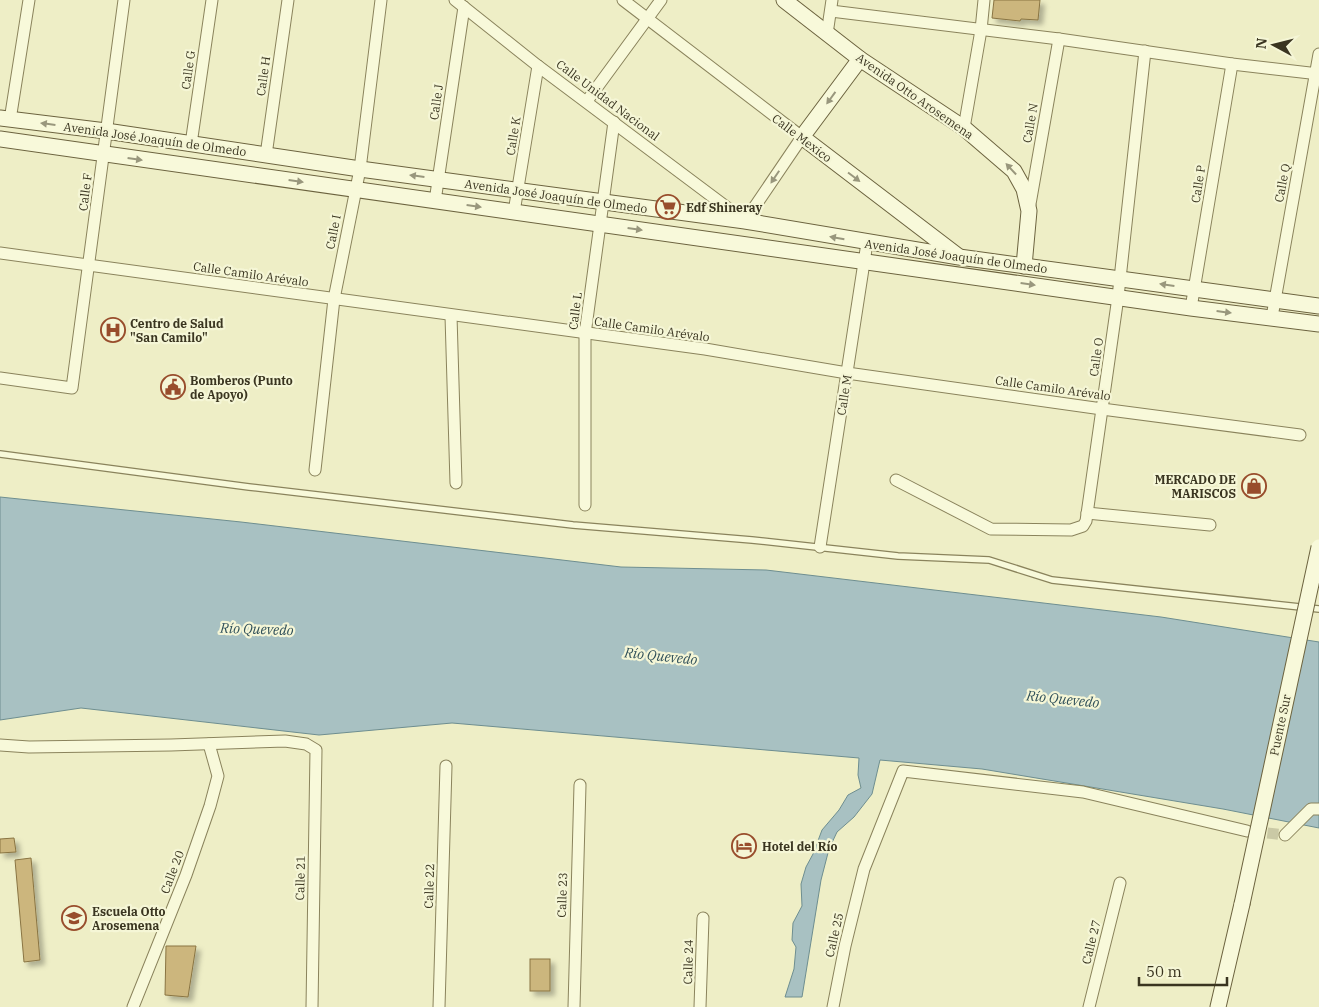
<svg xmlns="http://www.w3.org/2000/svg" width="1319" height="1007" viewBox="0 0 1319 1007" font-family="'IBM Plex Serif',serif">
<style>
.water{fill:#a8c1c2;stroke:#6e8e90}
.building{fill:#ccb67d;stroke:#897442;filter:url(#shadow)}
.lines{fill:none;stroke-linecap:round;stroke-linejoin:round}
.minor-tunnel{stroke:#cac9a5;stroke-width:11;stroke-dasharray:11 5.5;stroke-linecap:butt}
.service-casing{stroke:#8a835c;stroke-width:8}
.minor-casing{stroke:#8a835c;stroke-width:13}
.secondary-casing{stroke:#6c633f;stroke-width:17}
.service{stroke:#f8f9da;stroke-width:5.5}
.minor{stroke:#f8f9da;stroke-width:11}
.secondary{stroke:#f8f9da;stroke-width:15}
.secondary-bridge-casing{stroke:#6c633f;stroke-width:17;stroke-linecap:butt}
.secondary-bridge{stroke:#f8f9da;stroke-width:15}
.oneway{fill:#99977d}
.labels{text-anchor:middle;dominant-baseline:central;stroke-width:4.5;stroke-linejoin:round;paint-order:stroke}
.street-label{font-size:12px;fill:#3a3520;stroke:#f5f6d6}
.poi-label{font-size:12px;font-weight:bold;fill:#3a3520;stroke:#f5f6d6;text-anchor:start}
.water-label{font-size:14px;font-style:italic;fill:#2f4f59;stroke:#f5f6d6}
</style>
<defs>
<filter id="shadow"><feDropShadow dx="4.5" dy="4.5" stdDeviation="2.5" flood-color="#0004"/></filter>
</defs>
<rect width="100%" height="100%" fill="#eeeec6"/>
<path class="water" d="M0 497 241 522 621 567 766 570 1161 617 1319 642V828L1223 809 982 769 880 760 872 794 854 817 837 832 829 849 821 880 802 997H785L794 969 796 947 792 940 793 923 802 906 801 884 806 867 813 854 822 830 839 810 848 795 861 788 858 775 859 758 452 723 319 735 81 708 0 720Z"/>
<g class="building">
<path d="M994 0H1040L1038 20 1021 19 1020 21 992 18Z"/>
<path d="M14 838 16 852 0 853V839Z"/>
<path d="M31 858 40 960 24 962 15 860Z"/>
<path d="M166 946H196L188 997 165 995Z"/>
<rect x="530" y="959" width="20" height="32"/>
</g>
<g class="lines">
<path class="minor-tunnel" d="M1251 831 1285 835"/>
<defs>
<path id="service" d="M0 454 249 487 573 525 752 540 898 556 989 560 1052 580 1319 609"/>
<g id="minor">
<path d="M455 0 538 66 745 221 802 137 623 0"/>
<path d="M831 11 1059 39 1232 64 1319 74"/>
<path d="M827 34 832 0"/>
<path d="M587 101 661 0"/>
<path d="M10 120 29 0"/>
<path d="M964 128 981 30 984 0"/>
<path d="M191 144 212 0"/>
<path d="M266 155 288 0"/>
<path d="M435 201 464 7"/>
<path d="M1030 204 1059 39"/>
<path d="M514 212 538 66"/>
<path d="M0 253 705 349 847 373 1102 409 1300 435"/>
<path d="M1191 308 1232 64"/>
<path d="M451 316 456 483"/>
<path d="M1272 317 1319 54"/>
<path d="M0 378 72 388 124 0"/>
<path d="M315 470 334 299 360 169 381 0"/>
<path d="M896 480 991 529 1071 530 1083 526 1086 521 1118 297 1145 51"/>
<path d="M585 505V334L614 122"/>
<path d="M1087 513 1210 525"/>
<path d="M820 547 867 243"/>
<path d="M0 745 29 747 171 745 285 741 306 744 316 750 312 1007"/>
<path d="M1285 835 1311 809H1319"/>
<path d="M133 1007 186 875 210 806 218 776 209 744"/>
<path d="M439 1007 446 766"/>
<path d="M574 1007 580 785"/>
<path d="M700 1007 703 918"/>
<path d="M833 1007 845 946 864 869 903 771 1083 792 1247 831"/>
<path d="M1089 1007 1120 883"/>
</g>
<g id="secondary">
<path d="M784 0 860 59 964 128 1014 171 1024 189 1029 211 1024 266"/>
<path d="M860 59 802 137 958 256"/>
<path d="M0 118 106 131 360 169 745 221 959 257 1319 306"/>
<path d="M0 139 1191 308 1319 324"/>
<path d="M1218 1007 1242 904"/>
</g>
</defs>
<use href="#service" class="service-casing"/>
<use href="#minor" class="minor-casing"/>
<use href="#secondary" class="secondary-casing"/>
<use href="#service" class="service"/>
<use href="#minor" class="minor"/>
<use href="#secondary" class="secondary"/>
<defs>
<path id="secondary-bridge" d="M1242 904 1319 547"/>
</defs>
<use href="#secondary-bridge" class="secondary-bridge-casing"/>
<use href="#secondary-bridge" class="secondary-bridge"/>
</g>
<defs><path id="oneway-solid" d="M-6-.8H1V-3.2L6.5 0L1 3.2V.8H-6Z" transform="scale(1.25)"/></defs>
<g class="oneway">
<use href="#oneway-solid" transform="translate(831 98) rotate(126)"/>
<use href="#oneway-solid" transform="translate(48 124) rotate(-173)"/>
<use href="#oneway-solid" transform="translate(135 159) rotate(8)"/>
<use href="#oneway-solid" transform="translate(1011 169) rotate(-133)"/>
<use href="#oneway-solid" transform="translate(417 176) rotate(-173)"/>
<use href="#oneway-solid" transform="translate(775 177) rotate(124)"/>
<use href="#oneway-solid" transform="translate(854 177) rotate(37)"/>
<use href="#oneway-solid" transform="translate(296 181) rotate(8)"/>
<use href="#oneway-solid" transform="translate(474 206) rotate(8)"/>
<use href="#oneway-solid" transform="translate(635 229) rotate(8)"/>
<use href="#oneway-solid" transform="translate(837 238) rotate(-170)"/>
<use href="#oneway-solid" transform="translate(1028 284) rotate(8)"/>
<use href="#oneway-solid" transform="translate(1167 285) rotate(-172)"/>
<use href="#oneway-solid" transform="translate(1224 312) rotate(7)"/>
</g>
<defs>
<symbol id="supermarket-ring" viewBox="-11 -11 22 22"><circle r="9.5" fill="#f5f6d6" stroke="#984d2c" stroke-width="1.5"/><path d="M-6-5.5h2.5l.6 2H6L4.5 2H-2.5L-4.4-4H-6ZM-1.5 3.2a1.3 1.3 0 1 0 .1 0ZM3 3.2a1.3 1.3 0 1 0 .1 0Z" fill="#984d2c"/></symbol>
<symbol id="hospital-ring" viewBox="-11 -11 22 22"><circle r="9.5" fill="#f5f6d6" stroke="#984d2c" stroke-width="1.5"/><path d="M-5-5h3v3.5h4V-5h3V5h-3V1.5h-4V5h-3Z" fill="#984d2c"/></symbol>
<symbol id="civic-ring" viewBox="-11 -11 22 22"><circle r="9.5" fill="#f5f6d6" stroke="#984d2c" stroke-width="1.5"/><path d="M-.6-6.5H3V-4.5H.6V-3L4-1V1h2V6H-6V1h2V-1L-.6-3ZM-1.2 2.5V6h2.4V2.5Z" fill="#984d2c"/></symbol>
<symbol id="shop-ring" viewBox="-11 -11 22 22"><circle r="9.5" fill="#f5f6d6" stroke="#984d2c" stroke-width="1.5"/><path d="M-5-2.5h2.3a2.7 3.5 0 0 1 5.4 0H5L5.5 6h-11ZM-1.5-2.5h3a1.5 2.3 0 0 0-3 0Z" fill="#984d2c"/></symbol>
<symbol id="hotel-ring" viewBox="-11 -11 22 22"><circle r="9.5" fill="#f5f6d6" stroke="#984d2c" stroke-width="1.5"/><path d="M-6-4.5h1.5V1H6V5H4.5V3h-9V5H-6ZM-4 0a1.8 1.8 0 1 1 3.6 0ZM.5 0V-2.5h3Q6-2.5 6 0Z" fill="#984d2c"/></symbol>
<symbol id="school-ring" viewBox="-11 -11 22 22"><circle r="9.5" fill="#f5f6d6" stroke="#984d2c" stroke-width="1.5"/><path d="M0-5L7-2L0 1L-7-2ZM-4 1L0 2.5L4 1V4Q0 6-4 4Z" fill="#984d2c"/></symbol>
</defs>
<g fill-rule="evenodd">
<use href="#supermarket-ring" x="654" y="193" width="28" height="28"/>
<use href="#hospital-ring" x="99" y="316" width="28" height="28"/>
<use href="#civic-ring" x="159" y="373" width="28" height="28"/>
<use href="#shop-ring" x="1240" y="472" width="28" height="28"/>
<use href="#hotel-ring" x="730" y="832" width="28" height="28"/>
<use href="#school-ring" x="60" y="904" width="28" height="28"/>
</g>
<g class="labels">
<g class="street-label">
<text transform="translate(188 70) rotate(-82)">Calle G</text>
<text transform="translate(263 76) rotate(-82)">Calle H</text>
<text transform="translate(915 96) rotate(35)">Avenida Otto Arosemena</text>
<text transform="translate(608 100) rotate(37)">Calle Unidad Nacional</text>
<text transform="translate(436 102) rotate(-82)">Calle J</text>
<text transform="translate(1030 123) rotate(-80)">Calle N</text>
<text transform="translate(513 136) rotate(-81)">Calle K</text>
<text transform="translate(802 138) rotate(37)">Calle Mexico</text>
<text transform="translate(155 139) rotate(8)">Avenida José Joaquín de Olmedo</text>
<text transform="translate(1282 183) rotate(-79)">Calle Q</text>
<text transform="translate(1198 184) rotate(-81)">Calle P</text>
<text transform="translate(85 192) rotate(-83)">Calle F</text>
<text transform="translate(556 196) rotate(8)">Avenida José Joaquín de Olmedo</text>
<text transform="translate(333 232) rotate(-79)">Calle I</text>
<text transform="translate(956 256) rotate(8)">Avenida José Joaquín de Olmedo</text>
<text transform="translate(251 274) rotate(8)">Calle Camilo Arévalo</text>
<text transform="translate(575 311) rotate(-83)">Calle L</text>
<text transform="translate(652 329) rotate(8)">Calle Camilo Arévalo</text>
<text transform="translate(1096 357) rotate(-82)">Calle O</text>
<text transform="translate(1053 388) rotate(8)">Calle Camilo Arévalo</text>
<text transform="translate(844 395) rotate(-81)">Calle M</text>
<text transform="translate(1280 725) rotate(-78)">Puente Sur</text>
<text transform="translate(172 872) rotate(-69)">Calle 20</text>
<text transform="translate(300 878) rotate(-89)">Calle 21</text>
<text transform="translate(429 886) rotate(-88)">Calle 22</text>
<text transform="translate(562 895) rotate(-88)">Calle 23</text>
<text transform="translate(834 935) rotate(-77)">Calle 25</text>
<text transform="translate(1091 942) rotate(-76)">Calle 27</text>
<text transform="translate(688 962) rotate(-89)">Calle 24</text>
</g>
<g class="poi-label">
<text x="686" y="207">Edf Shineray</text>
<text x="130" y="323">Centro de Salud<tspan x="130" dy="14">"San Camilo"</tspan></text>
<text x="190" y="380">Bomberos (Punto<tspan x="190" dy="14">de Apoyo)</tspan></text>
<text x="1236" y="479" text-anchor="end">MERCADO DE<tspan x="1236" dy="14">MARISCOS</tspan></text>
<text x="762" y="846">Hotel del Río</text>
<text x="92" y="911">Escuela Otto<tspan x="92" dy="14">Arosemena</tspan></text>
</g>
<g class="water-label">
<text transform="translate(257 629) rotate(2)">Río Quevedo</text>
<text transform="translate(661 656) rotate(6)">Río Quevedo</text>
<text transform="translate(1063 699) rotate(6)">Río Quevedo</text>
</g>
</g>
<g transform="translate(1274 45) rotate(277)" stroke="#f5f6d6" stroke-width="4" paint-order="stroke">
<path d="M0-4L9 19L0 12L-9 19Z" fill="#3a3520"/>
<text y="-8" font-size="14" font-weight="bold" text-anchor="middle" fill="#3a3520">N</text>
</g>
<path d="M1139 977v8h88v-8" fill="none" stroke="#3a3520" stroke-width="2.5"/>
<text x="1146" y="977" font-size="15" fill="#3a3520" stroke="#f5f6d6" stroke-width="4" paint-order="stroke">50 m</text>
</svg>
